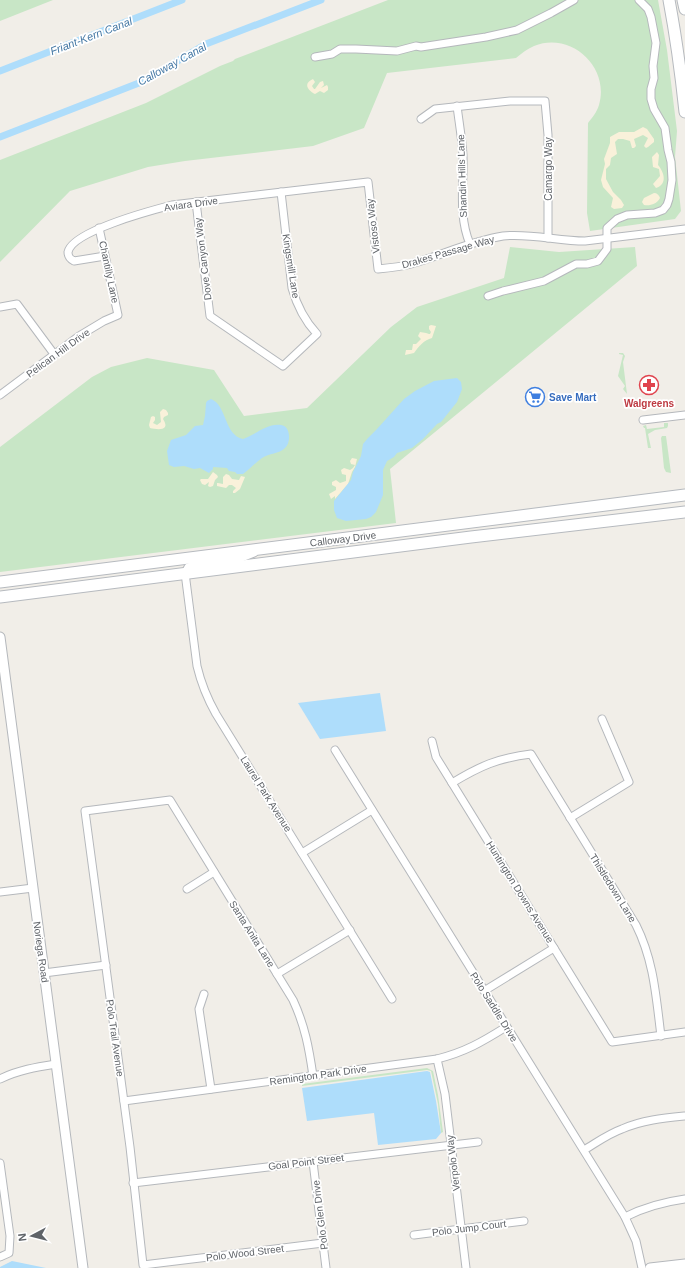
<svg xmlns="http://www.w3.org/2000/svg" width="685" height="1268" viewBox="0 0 685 1268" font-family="Arial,sans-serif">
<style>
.green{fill:#c8e6c6}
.sand{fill:#f9f1da}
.water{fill:#aeddfb}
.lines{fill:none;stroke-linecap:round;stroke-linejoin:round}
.canal{stroke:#aeddfb;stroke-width:7}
.minor-casing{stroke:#b5b8bc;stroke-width:9}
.tertiary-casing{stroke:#b5b8bc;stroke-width:11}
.secondary-casing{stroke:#b6babf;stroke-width:13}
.minor{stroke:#fff;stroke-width:7}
.tertiary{stroke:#fff;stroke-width:9}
.secondary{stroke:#fff;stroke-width:11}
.labels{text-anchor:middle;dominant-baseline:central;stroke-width:3.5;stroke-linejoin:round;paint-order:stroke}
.street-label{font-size:10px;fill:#5f6368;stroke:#fff}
.shop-label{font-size:10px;font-weight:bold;fill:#366cbe;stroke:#fff;text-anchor:start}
.health-label{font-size:10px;font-weight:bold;fill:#be3a42;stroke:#fff}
.water-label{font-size:11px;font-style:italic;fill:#4679a5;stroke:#fff}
</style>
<rect width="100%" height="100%" fill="#f1eee8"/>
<g class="green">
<path d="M0 0H53L0 21Z"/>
<path d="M388 0H658L667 50 677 131 675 157 681 211 675 219 590 231 587 213 588 123C592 118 597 112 599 105 610 67 571 31 534 46 527 49 522 53 516 58L387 73 364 128 313 146 185 161 148 167 70 191 0 262V160L146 103 220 66 233 61 235 59Z"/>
<path d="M510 247 559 252 635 247 637 266 390 469 396 523 0 572V447L92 377 111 367 147 358 214 370 244 416 307 408 391 327 417 307 504 278Z"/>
<path d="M619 353H623L625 356 623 362 627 394 623 389 625 386 618 376 623 355 619 354Z"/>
<path d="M664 423H668V426L667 428 655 430 648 434 651 448H648L645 428H644L643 426 646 425 647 429 664 427Z"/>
<path d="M662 436H666L671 473 666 472 664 468 661 438Z"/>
<path d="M427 1068 433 1071 438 1095 443 1132 441 1133 438 1104 431 1071 427 1070 302 1086V1084Z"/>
</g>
<g class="sand">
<path d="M313 79 315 82 312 86 314 89H315L320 82 323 81 324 85 321 88 327 85 328 87V90L324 93 320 91 315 94C309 91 302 84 313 79Z"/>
<path d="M643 127 647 129 654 139V142L648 147 646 148 644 146 648 138 643 135 634 139 636 146 634 148H632L630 141 623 139H618L615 142 617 154 611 158 610 165 606 169V179L613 192 621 200 624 205 622 208 614 209 611 207 613 198 603 187 601 180 605 164 604 159 610 143V137L619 132H634Z"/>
<path d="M657 152 659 155 658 165C664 172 668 184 656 188L653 184 660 176 659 169 653 167 652 157Z"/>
<path d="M654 193C657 193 659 195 660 198 657 204 650 206 644 205L642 202 644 198Z"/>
<path d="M431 325 436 326 432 338C424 340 419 346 414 353L405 355 406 350H412L413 344H416L421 339 418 336 420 332 426 333 429 334H430L431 332 429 329V326Z"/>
<path d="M163 409 166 410 168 413V415L164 417 163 419C171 431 158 430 150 428L149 425 151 417 153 416 155 417V420L153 423 157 425 161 422 160 412Z"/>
<path d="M352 458 357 459 355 467 352 472 348 484 335 499V496L331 499 329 494 336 490V487L332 485V482L336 480 340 483 346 481V475L342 474 341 470 344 468 350 470 353 468 355 465 351 464 350 461Z"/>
<path d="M213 472 217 475 218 477 215 480 213 486 210 487 208 486 209 482 205 485 202 484 200 480 201 479H208Z"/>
<path d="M226 474 229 475 232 479 239 480 241 476 245 477 240 489 235 493H233V491L236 488 232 485H229L226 488 217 486V483H218L223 484V477Z"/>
</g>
<g class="water">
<path d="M457 378 461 382 462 389 457 402 441 422 437 424 423 439 412 448 397 453 394 457 387 461 383 470V495L376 512 371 517 366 519 346 521 337 518 334 510V501L351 480 353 472 361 456 363 444 368 438 377 429 404 399 415 391 434 381Z"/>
<path d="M211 399C227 405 224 435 243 439 255 435 267 423 281 425 291 426 291 443 285 448 279 454 269 453 262 458 255 463 250 469 243 474H237L235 472 229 471 227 468 213 467V469L209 473 200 468 194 469 184 466 174 467 169 465 167 451 171 440 186 435 195 426 203 425 205 416 206 403 207 401Z"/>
<path d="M380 693 386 731 320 739 298 703Z"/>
<path d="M427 1071 430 1072 436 1101 441 1133 436 1139 378 1145 374 1113 307 1121 302 1088Z"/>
<path d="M12 1261 46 1268H0V1267Z"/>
</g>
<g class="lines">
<g class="canal">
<path d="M0 71 182 0"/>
<path d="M0 137 144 81 206 44 321 0"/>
</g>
<defs>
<g id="minor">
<path d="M315 57 332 54 340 49H356L397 51 416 46 421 47 486 37 517 30 551 13 574 0"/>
<path d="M457 106C459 122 462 139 463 155 464 185 458 216 470 244"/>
<path d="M421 119 435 109 510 101H545L548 135V238"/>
<path d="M196 202 210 316 283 366 317 334C304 320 297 306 292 288L281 192"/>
<path d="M105 256 74 261C70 259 68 257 68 252 72 231 153 210 172 205L368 182 378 269C389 268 400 267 411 264 442 255 471 241 503 236 530 233 558 241 585 241L685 229"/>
<path d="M488 296 503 291 544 281 576 264H587L598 261 607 249V228L617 219 627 215 655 213 663 210 667 205 669 199 672 180 671 162 668 150 665 128 654 109 651 99V89L654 78 653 66 656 43 651 17 648 9 639 0"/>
<path d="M0 307 17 304 54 354"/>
<path d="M0 395 79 336 104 321 118 315 99 228"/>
<path d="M643 420 685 415"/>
<path d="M254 553 239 559 196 564 188 567 185 573 197 666C201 683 207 698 216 714L392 999"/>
<path d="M432 741 436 757 612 1042 685 1032"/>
<path d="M335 750 625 1217 636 1241 642 1268"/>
<path d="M452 783C480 766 498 758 531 754L636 925C654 961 656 997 661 1036"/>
<path d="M570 818 629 782 602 719"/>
<path d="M302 853 372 810"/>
<path d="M187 889 214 872"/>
<path d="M0 892 33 888"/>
<path d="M44 973 106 965"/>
<path d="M277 974 350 930"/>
<path d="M484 991 554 948"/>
<path d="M204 994 199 1009 211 1089"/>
<path d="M437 1059 445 1094 466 1268"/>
<path d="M313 1076C309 1048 305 1026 293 1000L170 800 85 811 130 1147 143 1265 323 1243"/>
<path d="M0 1079C18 1070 37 1067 56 1064"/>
<path d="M124 1101 437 1059C465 1052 482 1042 506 1027"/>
<path d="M584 1150C596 1143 608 1134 622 1129 642 1120 664 1118 685 1116"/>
<path d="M313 1162 326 1268"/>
<path d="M0 1163 10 1236 9 1253 0 1257"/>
<path d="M133 1183 478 1142"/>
<path d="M625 1217C645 1207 663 1202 685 1199"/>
<path d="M414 1235 524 1221"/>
</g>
<g id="tertiary">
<path d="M0 637 83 1268"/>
<path d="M650 1268 685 1264"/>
</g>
<g id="secondary">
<path d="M669 0C676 37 681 74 685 112"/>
<path d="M683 0 685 9"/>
<path d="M0 582 685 495"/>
<path d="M0 597 471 537 685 512"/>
</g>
</defs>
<use href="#minor" class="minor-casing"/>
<use href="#tertiary" class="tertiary-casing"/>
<use href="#secondary" class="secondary-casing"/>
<use href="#minor" class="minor"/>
<use href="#tertiary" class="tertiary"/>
<use href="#secondary" class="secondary"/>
</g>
<defs>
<symbol id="pharmacy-ring" viewBox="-11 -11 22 22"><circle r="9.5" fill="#fff" stroke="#e0444e" stroke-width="1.5"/><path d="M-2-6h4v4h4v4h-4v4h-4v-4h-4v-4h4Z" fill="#e0444e"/></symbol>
<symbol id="supermarket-ring" viewBox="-11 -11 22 22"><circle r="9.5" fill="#fff" stroke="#3f7fe0" stroke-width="1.5"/><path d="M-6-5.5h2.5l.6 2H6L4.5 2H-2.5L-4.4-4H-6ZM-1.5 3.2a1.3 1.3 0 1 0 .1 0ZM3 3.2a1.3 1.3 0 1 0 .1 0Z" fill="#3f7fe0"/></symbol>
</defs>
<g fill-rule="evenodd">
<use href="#pharmacy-ring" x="638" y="374" width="22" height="22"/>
<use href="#supermarket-ring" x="524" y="386" width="22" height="22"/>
</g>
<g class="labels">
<g class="street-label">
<text transform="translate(548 169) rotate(-90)">Camargo Way</text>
<text transform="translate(462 176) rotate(-92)">Shandin Hills Lane</text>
<text transform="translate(191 204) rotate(-8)">Aviara Drive</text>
<text transform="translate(373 226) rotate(-97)">Vistoso Way</text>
<text transform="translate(448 252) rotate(-16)">Drakes Passage Way</text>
<text transform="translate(203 259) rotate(-97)">Dove Canyon Way</text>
<text transform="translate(291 266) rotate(81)">Kingsmill Lane</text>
<text transform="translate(109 272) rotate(78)">Chantilly Lane</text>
<text transform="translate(58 353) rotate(-36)">Pelican Hill Drive</text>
<text transform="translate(343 539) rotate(-7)">Calloway Drive</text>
<text transform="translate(266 794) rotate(58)">Laurel Park Avenue</text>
<text transform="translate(613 888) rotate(58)">Thistledown Lane</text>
<text transform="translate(520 892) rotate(58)">Huntington Downs Avenue</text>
<text transform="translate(252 934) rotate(58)">Santa Anita Lane</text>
<text transform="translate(41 952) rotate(82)">Noriega Road</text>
<text transform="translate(494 1007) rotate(58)">Polo Saddle Drive</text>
<text transform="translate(115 1038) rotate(82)">Polo Trail Avenue</text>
<text transform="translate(318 1075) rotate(-8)">Remington Park Drive</text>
<text transform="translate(306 1162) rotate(-7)">Goal Point Street</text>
<text transform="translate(453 1163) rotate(-97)">Verpolo Way</text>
<text transform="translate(320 1215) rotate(-97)">Polo Glen Drive</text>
<text transform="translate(469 1228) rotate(-7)">Polo Jump Court</text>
<text transform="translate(245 1253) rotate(-7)">Polo Wood Street</text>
</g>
<g class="shop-label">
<text x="549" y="397">Save Mart</text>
</g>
<g class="health-label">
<text x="649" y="403">Walgreens</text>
</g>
<g class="water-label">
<text transform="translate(91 36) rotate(-21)">Friant-Kern Canal</text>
<text transform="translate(172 64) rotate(-29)">Calloway Canal</text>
</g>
</g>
<g transform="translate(32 1236) rotate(263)" stroke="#ffffff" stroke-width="3" paint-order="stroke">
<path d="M0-3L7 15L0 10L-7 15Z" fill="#5f6368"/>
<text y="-6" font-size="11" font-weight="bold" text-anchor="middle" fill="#5f6368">N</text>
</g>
</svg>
